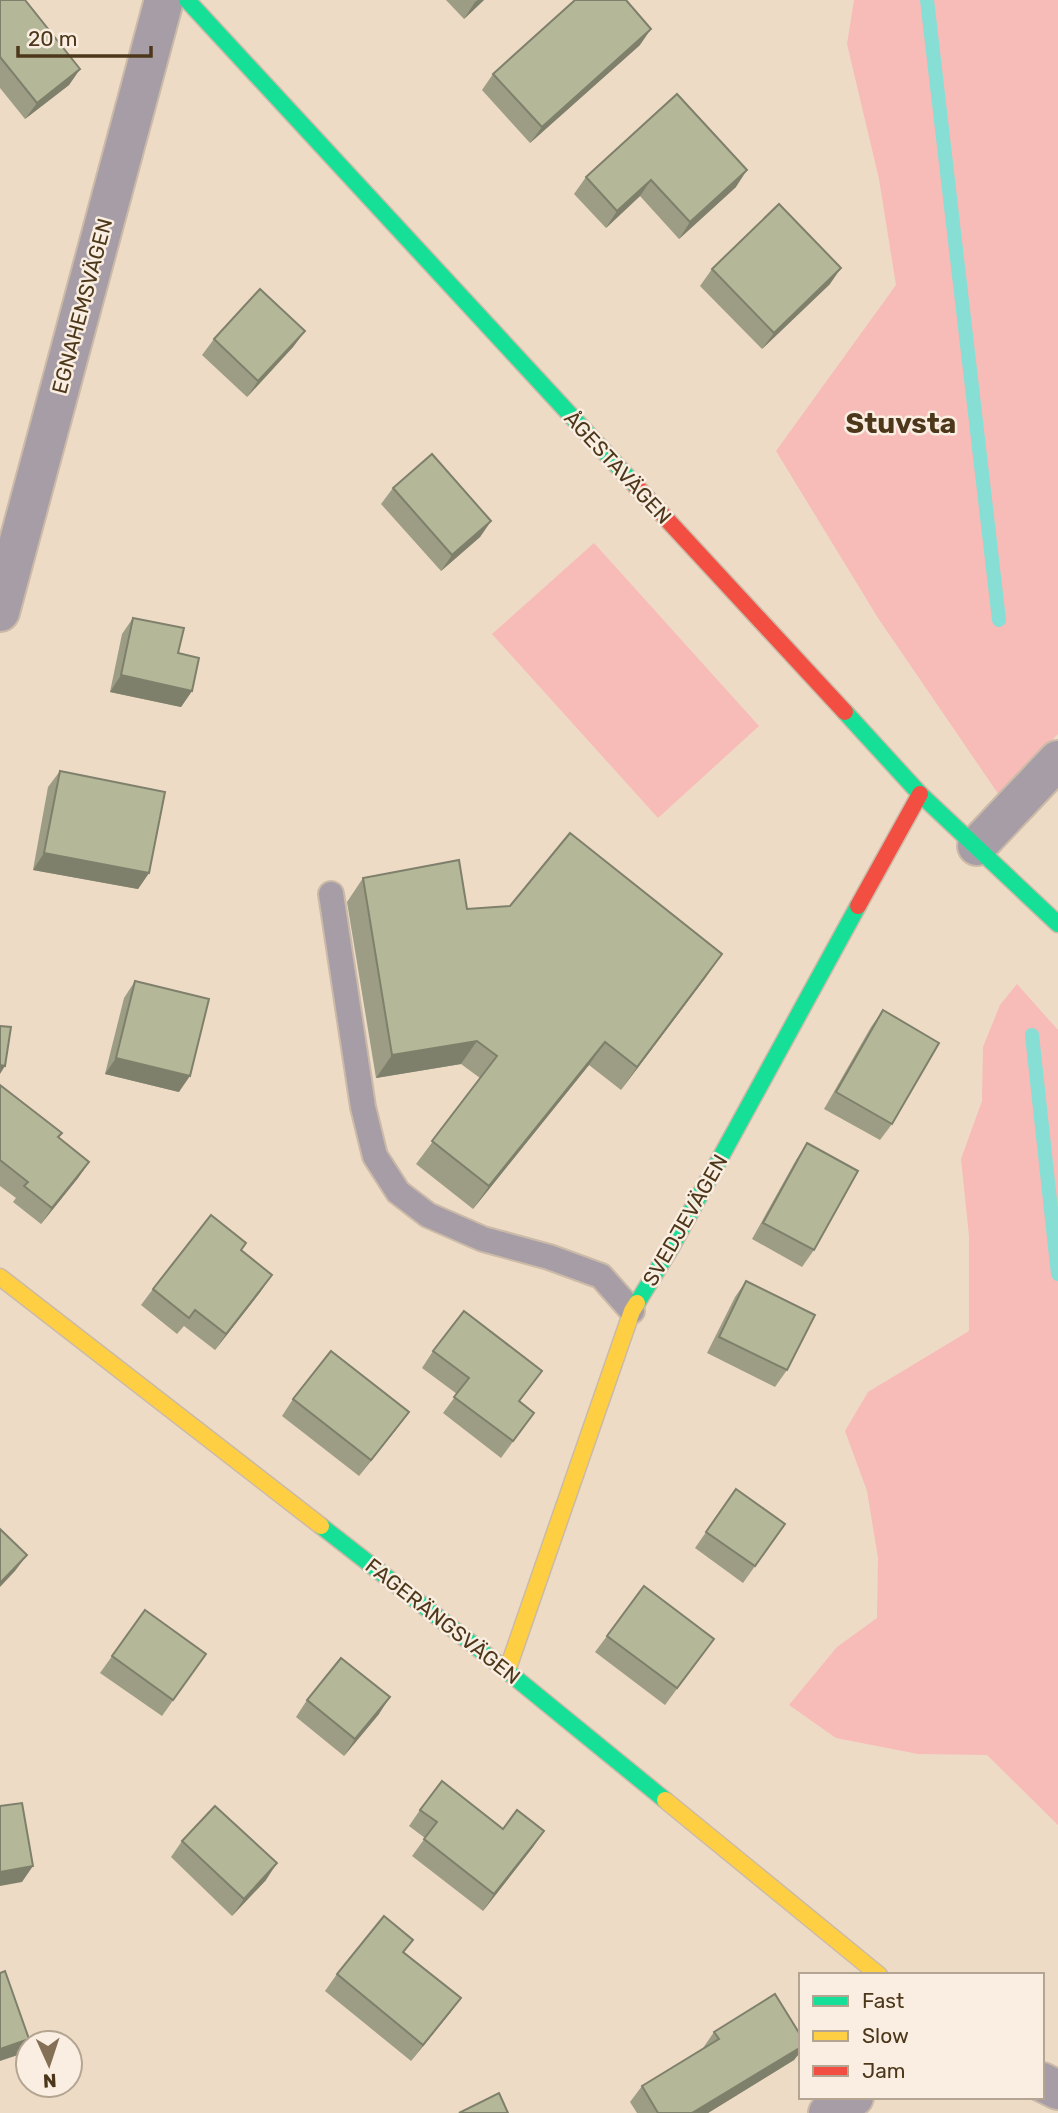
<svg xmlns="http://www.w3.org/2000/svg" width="1058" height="2113" viewBox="0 0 1058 2113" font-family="Rubik,sans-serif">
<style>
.green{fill:#f7bbb8}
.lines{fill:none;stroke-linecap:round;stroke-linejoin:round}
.stream{stroke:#86ded4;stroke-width:14}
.lane-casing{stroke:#cbbaa7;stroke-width:28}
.street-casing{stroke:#cbbaa7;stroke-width:42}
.fast-casing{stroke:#cbbaa7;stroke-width:19}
.slow-casing{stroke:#cbbaa7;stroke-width:19}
.jam-casing{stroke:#cbbaa7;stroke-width:19}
.lane{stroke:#a79da7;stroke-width:24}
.street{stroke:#a79da7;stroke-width:38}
.fast{stroke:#16e098;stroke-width:16}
.slow{stroke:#ffcf43;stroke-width:16}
.jam{stroke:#f24e42;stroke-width:16}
.wall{fill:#9c9d84}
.shaded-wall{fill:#7f806b}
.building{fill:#b5b799;stroke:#7f806b;stroke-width:2}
.labels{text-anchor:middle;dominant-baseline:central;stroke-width:5;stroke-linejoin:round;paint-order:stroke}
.street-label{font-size:21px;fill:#4d371b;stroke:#f9eee1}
.district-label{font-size:28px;font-weight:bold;fill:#4d371b;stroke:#f9eee1}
</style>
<rect width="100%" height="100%" fill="#eedbc6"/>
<g class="green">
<path d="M854 0H1058V734L999 795 878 618 776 451 896 285 879 179 847 44Z"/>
<path d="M594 543 759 726 658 818 492 634Z"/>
<path d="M1017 984 1058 1030V1825L987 1755 918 1754 836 1738 789 1705 837 1647 877 1618 878 1558 867 1491 845 1431 868 1392 969 1331V1236L961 1159 982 1101 983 1047 1000 1005Z"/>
</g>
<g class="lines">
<g class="stream">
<path d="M927 0 999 620"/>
<path d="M1032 1035 1058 1274"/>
</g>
<defs>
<path id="lane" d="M331 894 363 1107 375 1156 398 1192 428 1215 483 1239 549 1257 601 1276 632 1311"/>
<g id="street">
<path d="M0 612 164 0"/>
<path d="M977 846 1058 760"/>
<path d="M1042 2082 1058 2090"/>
<path d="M828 2113 854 2097"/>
</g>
<g id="fast">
<path d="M187 0 636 486"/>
<path d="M845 712 920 794 1058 924"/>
<path d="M637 1303 672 1246 858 906"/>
<path d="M321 1526 507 1671 665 1800"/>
</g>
<g id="slow">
<path d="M0 1277 321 1526"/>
<path d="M507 1671 632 1311 637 1303"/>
<path d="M665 1800 879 1975"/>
</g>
<g id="jam">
<path d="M636 486 845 712"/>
<path d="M858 906 920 794"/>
</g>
</defs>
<use href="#lane" class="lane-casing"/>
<use href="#street" class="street-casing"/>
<use href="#fast" class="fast-casing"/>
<use href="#slow" class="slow-casing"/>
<use href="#jam" class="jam-casing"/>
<use href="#lane" class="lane"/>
<use href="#street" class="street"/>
<use href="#fast" class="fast"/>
<use href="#slow" class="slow"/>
<use href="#jam" class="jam"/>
</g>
<g class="wall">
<path d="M0 0 80 69 69 85 25 119 0 88Z"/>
<path d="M446 0H484L464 19Z"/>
<path d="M640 45 530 143 482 90 493 74Z"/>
<path d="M677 94 736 187 679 239 640 196 606 228 574 194 586 177Z"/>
<path d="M712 269 830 284 762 349 700 286Z"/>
<path d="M305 331 293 347 247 397 202 355 214 339Z"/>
<path d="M393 488 491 521 480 537 441 571 381 504Z"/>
<path d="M133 618 178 653 192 691 181 707 110 692 122 634Z"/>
<path d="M60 771 149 873 138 889 33 870 48 787Z"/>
<path d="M363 878 467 909 706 977 621 1090 589 1065 473 1209 416 1164 480 1078 461 1064 376 1078 347 902Z"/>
<path d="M135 981 179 1092 105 1074 124 998Z"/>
<path d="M883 1010 892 1124 880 1140 824 1109 871 1027Z"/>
<path d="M0 1085 58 1138 89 1162 78 1178 41 1224 13 1202 16 1198 0 1186Z"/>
<path d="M807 1143 814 1250 802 1267 752 1239 796 1160Z"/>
<path d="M241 1250 261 1291 215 1350 184 1326 177 1334 141 1305 153 1289Z"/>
<path d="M746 1281 787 1370 775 1387 707 1353 735 1297Z"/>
<path d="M433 1351 542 1371 520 1401 534 1413 501 1458 443 1413 457 1394 422 1368Z"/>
<path d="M293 1399 409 1412 397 1428 359 1476 282 1416Z"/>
<path d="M736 1489 785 1524 743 1583 695 1548Z"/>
<path d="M145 1610 206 1654 162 1716 100 1673Z"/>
<path d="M607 1636 714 1639 665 1705 595 1652Z"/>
<path d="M307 1700 379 1714 344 1756 296 1717Z"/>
<path d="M420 1810 503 1829 544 1831 533 1847 483 1911 412 1856 425 1838 409 1826Z"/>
<path d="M182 1841 266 1880 232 1916 171 1857Z"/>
<path d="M413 1940 404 1952 461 1998 449 2014 411 2061 325 1991 337 1974Z"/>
<path d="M714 2032 801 2036V2051L794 2060 708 2113H637L630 2102 642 2086 703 2048Z"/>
</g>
<g class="shaded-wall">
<path d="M478 0H484L464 19 475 2Z"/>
<path d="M651 29 640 45 530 143 542 127Z"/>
<path d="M80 69 69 85 25 119 37 103Z"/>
<path d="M747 170 736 187 679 239 690 222Z"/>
<path d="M651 180 640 196 606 228 617 211Z"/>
<path d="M841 268 830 284 762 349 774 333Z"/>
<path d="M305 331 293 347 247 397 258 381Z"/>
<path d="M491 521 480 537 441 571 452 555Z"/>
<path d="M121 675 192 691 181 707 110 692Z"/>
<path d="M44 853 149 873 138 889 33 870Z"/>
<path d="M722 954 706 977 621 1090 637 1067Z"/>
<path d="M477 1041 461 1064 376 1078 392 1055Z"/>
<path d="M605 1042 589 1065 473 1209 489 1186Z"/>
<path d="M116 1058 190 1076 179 1092 105 1074Z"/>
<path d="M0 1065 5 1066 0 1074Z"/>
<path d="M89 1162 78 1178 41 1224 52 1208Z"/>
<path d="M272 1275 261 1291 215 1350 226 1334Z"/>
<path d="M409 1412 397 1428 359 1476 371 1460Z"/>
<path d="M27 1555 15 1571 0 1587V1583Z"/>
<path d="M390 1697 379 1714 344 1756 355 1739Z"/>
<path d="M544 1831 533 1847 483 1911 494 1894Z"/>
<path d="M277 1863 266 1880 232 1916 244 1899Z"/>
<path d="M33 1866 22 1882 0 1886V1872Z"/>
<path d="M461 1998 449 2014 411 2061 423 2045Z"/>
<path d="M29 2039 18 2055 0 2061V2049Z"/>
<path d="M801 2047V2051L794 2060 708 2113H692Z"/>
</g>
<g class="building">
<path d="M0 0H25L80 69 37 103 0 57Z"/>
<path d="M575 0H626L651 29 542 127 493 74Z"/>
<path d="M677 94 747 170 690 222 651 180 617 211 586 177Z"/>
<path d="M779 204 841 268 774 333 712 269Z"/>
<path d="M260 289 305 331 258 381 214 339Z"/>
<path d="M432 454 491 521 452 555 393 488Z"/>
<path d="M133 618 184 628 178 653 199 658 192 691 121 675Z"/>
<path d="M60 771 165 792 149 873 44 853Z"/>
<path d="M570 833 722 954 637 1067 605 1042 489 1186 432 1141 497 1056 477 1041 392 1055 363 878 459 860 467 909 510 906Z"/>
<path d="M135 981 209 999 190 1076 116 1058Z"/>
<path d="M883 1010 939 1043 892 1124 836 1092Z"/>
<path d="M0 1026 11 1027 5 1066 0 1065Z"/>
<path d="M0 1085 62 1133 58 1137 89 1162 52 1208 24 1186 28 1182 0 1160Z"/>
<path d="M807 1143 858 1171 814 1250 763 1223Z"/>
<path d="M211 1215 246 1243 241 1250 272 1275 226 1334 195 1310 189 1318 153 1289Z"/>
<path d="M746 1281 815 1315 787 1370 719 1337Z"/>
<path d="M464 1311 542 1371 519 1401 534 1413 513 1441 454 1397 469 1378 433 1351Z"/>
<path d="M331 1351 409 1412 371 1460 293 1399Z"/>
<path d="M736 1489 785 1524 755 1566 706 1532Z"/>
<path d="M0 1529 27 1555 0 1583Z"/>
<path d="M644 1586 714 1639 677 1688 607 1636Z"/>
<path d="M145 1610 206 1654 173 1700 112 1656Z"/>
<path d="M341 1658 390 1697 355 1739 307 1700Z"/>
<path d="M442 1781 503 1829 517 1810 544 1831 494 1894 424 1839 437 1822 420 1810Z"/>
<path d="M22 1803 33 1866 0 1872V1806Z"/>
<path d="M215 1806 277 1863 244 1899 182 1841Z"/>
<path d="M384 1916 413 1940 403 1952 461 1998 423 2045 337 1974Z"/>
<path d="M5 1971 29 2039 0 2049V1973Z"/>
<path d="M775 1994 801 2036V2047L692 2113H658L642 2086 719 2039 714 2032Z"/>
<path d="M499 2093 508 2113H459Z"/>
</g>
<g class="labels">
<g class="street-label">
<text transform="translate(82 306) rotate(-75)">EGNAHEMSVÄGEN</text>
<text transform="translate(618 467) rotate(47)">ÅGESTAVÄGEN</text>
<text transform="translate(685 1220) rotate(-60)">SVEDJEVÄGEN</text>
<text transform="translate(443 1621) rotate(38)">FAGERÄNGSVÄGEN</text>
</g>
<g class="district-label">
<text x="901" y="423">Stuvsta</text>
</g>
</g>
<rect x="799" y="1973" width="245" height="126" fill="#f9eee1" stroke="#b4a592" stroke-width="2"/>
<rect x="813" y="1996" width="35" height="10" fill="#16e098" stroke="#b4a592" stroke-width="2"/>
<text x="862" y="2008" font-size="21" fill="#4d371b">Fast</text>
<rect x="813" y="2031" width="35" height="10" fill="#ffcf43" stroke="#b4a592" stroke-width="2"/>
<text x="862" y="2043" font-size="21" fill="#4d371b">Slow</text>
<rect x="813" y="2066" width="35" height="10" fill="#f24e42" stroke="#b4a592" stroke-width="2"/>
<text x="862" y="2078" font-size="21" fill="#4d371b">Jam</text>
<g transform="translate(49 2064) rotate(177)"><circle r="33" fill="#f9eee1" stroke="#b4a592" stroke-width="2"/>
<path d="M0-5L12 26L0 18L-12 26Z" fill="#857057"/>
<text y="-10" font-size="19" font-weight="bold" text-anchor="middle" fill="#4d371b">N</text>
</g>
<path d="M18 46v10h133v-10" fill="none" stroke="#4d371b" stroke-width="3.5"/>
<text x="28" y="46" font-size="21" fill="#4d371b" stroke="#f9eee1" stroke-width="5" paint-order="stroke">20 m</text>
</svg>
